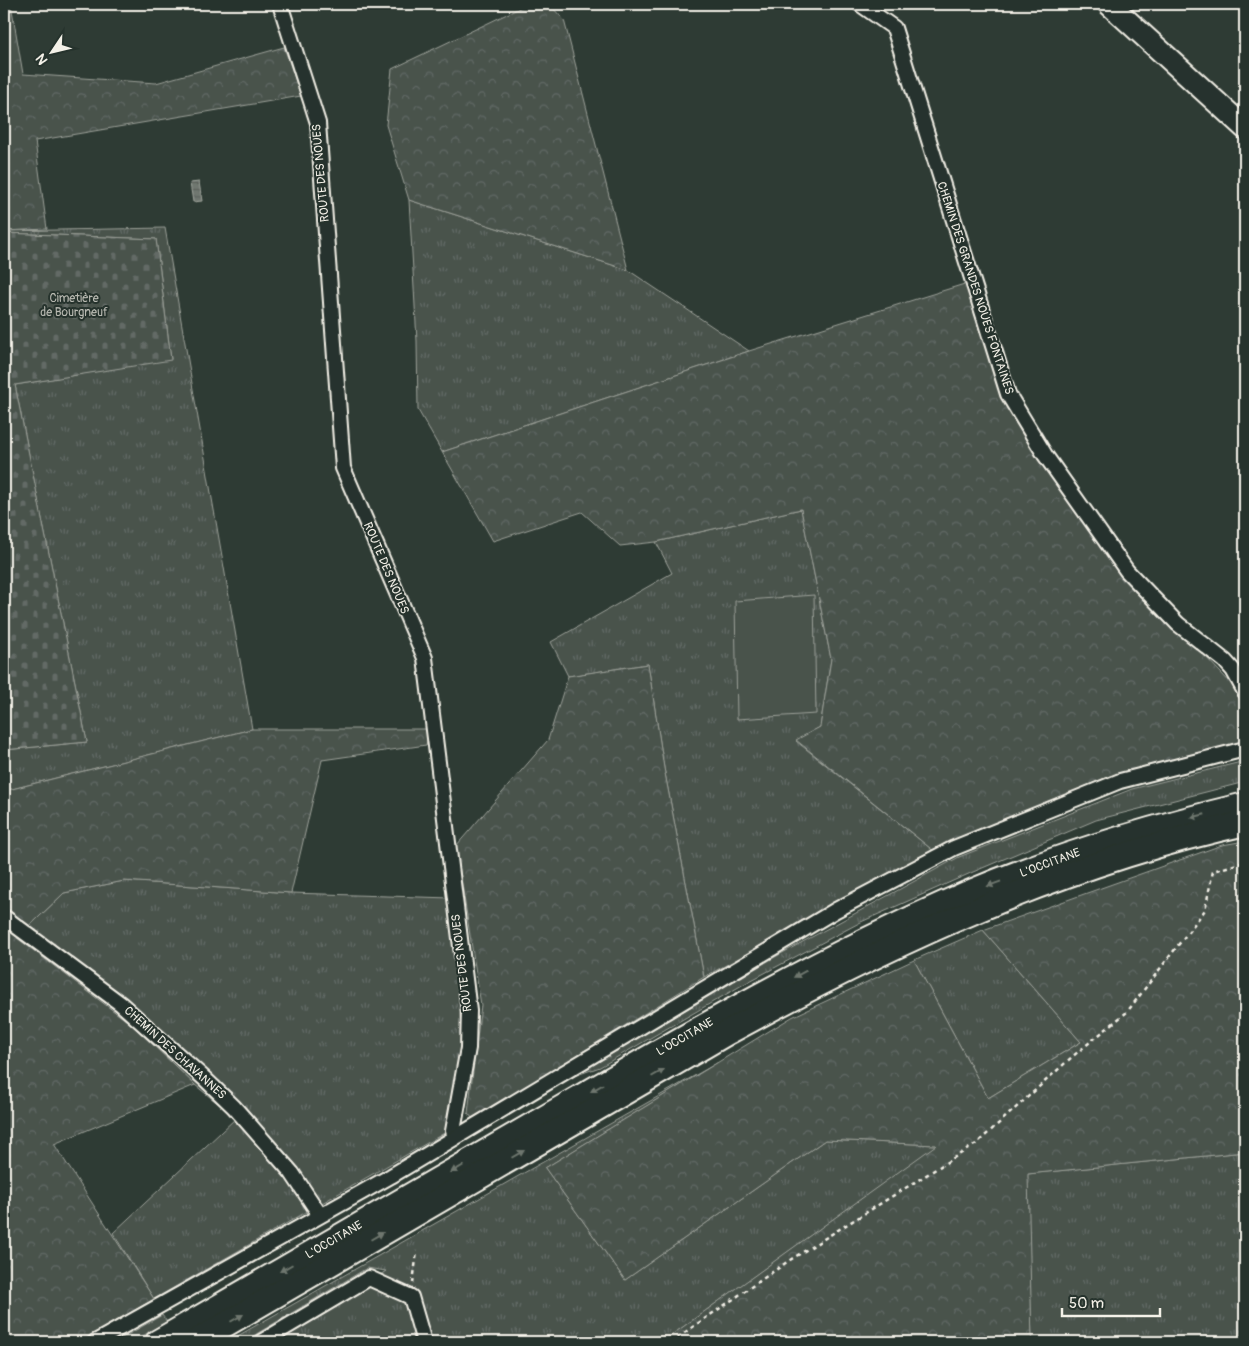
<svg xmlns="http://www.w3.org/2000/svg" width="1249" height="1346" viewBox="0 0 1249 1346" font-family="Pangolin,sans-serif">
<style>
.grass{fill:url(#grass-tufts);stroke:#9ea29a}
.forest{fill:url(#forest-crowns);stroke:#9ea29a}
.cemetery{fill:url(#cemetery-stones);stroke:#9ea29a}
.garden{fill:#48524c;stroke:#9ea29a}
.water{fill:url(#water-rules);stroke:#a4a8a0}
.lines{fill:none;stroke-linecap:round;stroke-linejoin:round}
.street-casing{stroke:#f4f1e8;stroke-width:18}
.primary-casing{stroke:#f4f1e8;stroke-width:25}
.highway-casing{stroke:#f4f1e8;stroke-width:28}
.path{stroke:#f4f1e8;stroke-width:2.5;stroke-dasharray:4 4;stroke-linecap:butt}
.street{stroke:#26332d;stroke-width:14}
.primary{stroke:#26332d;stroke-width:21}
.highway{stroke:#26332d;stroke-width:24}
.oneway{fill:#6e766e}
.labels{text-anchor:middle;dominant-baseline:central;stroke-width:4;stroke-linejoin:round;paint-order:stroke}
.street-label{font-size:12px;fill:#f4f1e8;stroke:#26332d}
.park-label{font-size:12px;fill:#b8b9b1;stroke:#26332d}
</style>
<defs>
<pattern id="grass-tufts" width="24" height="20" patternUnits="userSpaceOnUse" patternTransform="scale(1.25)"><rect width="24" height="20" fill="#48524c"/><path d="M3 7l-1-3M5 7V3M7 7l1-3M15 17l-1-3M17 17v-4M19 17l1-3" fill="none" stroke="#636b66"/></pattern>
<pattern id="forest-crowns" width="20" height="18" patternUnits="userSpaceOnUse" patternTransform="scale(1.25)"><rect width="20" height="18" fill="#48524c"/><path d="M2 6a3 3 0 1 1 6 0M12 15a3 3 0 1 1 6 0" fill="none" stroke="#636b66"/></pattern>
<pattern id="cemetery-stones" width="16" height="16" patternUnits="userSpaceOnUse" patternTransform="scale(1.25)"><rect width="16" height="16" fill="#48524c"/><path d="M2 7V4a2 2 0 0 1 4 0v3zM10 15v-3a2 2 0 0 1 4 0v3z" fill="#636b66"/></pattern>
<pattern id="water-rules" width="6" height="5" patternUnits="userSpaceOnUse" patternTransform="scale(1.25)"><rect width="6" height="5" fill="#6f7770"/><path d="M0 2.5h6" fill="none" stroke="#5c605b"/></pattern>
</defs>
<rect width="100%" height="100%" fill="#2e3b34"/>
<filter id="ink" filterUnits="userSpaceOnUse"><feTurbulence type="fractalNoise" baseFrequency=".02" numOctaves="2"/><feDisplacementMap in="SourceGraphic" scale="10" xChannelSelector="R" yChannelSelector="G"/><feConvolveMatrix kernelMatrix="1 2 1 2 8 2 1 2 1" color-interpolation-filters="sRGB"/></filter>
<g filter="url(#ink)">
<g class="grass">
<path d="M409 200 628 270 749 351 442 452 418 410 417 341Z"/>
<path d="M165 228 252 729 4 791V750L87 742 15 385 171 359 156 239 4 233V231Z"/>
<path d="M801 509 831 659 820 727 796 741 935 852 704 977 664 768 648 664 568 676 551 642 672 573 656 542Z"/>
<path d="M1245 761V782L1096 820 973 872 861 922 744 984 600 1067 574 1076 775 957 959 857 1132 789Z"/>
<path d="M124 881 291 893 451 898 462 1039 448 1131 154 1299 113 1233 236 1118 195 1085 131 1024 16 939 64 893Z"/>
<path d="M983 930 1081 1042 988 1098 914 960Z"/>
<path d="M717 1063 545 1168 625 1280 825 1140 937 1145 662 1342H277L386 1271 367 1268 243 1342H227Z"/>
<path d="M1245 1152V1342H1032L1027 1174Z"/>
<path d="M162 1315 167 1322 132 1342H115Z"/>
</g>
<g class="forest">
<path d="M4 4H11L23 74 156 83 284 47 301 96 35 141 47 229 4 231Z"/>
<path d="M528 4H549L564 20 628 270 409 200 386 125 392 69Z"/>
<path d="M971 282 1018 397 1121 567 1237 690 1245 704V743L1107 777 935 852 796 740 820 727 831 659 801 509 656 542 620 546 582 512 493 541 442 452 749 351Z"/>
<path d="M648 664 664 768 704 977 473 1119 468 1113 481 1005 456 846 548 740 568 676Z"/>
<path d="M252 729H430L426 745 322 760 291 893 124 881 64 893 17 938 131 1024 195 1085 54 1144 154 1299 79 1342H4V791Z"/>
<path d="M1245 841V1152L1028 1174 1032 1342H662L936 1145 825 1140 625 1280 545 1168 792 1017 914 960 988 1098 1081 1042 983 930 1222 845Z"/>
</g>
<path class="cemetery" d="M4 233 156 239 171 360 15 385 87 742 4 750Z"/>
<path class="garden" d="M814 595 816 714 737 719 735 601Z"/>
<path class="water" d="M199 182 202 201 193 202 190 183Z"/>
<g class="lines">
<defs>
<g id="street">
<path d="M280 4 318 123 343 468 425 658 469 1011 468 1048 453 1131 456 1135"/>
<path d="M860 4 894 28 1008 394 1045 455 1127 571 1178 624 1225 661 1233 670 1245 692"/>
<path d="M4 917 121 1004 205 1079 234 1107 292 1173 320 1215"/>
<path d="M95 1342 391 1176 836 910 954 848 1120 781 1245 749"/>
<path d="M261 1342 369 1278 411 1297 424 1342"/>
</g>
<path id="primary" d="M1109 4 1245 128"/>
<g id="highway">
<path d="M158 1342C290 1266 422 1189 555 1112 689 1034 823 956 966 894 1053 857 1153 827 1245 805"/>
<path d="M195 1342 728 1032C890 943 1063 863 1245 823"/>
</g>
</defs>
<use href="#street" class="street-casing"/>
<use href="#primary" class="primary-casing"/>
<use href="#highway" class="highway-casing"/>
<g class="path">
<path d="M413 1283 417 1251"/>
<path d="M671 1342 790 1260 976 1144 1073 1056 1127 1012 1205 910 1213 871 1241 863 1245 868"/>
</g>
<use href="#street" class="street"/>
<use href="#primary" class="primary"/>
<use href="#highway" class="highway"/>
</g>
<defs><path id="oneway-solid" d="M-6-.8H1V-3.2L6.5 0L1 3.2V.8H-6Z" transform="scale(1.25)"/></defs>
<g class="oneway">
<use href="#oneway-solid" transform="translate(1198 816) rotate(166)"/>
<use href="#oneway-solid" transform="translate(994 884) rotate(160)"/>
<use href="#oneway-solid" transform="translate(800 974) rotate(152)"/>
<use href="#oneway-solid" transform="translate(658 1073) rotate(-30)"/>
<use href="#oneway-solid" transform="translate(597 1088) rotate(150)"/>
<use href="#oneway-solid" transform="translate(518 1154) rotate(-30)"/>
<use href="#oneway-solid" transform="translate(457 1169) rotate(150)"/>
<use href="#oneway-solid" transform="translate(377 1236) rotate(-30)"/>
<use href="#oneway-solid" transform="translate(286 1268) rotate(150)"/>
<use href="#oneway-solid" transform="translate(237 1318) rotate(-30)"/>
</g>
</g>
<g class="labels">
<g class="street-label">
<text transform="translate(321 173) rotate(-95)">ROUTE DES NOUES</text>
<text transform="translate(975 288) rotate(72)">CHEMIN DES GRANDES NOUES FONTAINES</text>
<text transform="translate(386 568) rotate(67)">ROUTE DES NOUES</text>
<text transform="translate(1050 863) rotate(-20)">L'OCCITANE</text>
<text transform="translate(462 963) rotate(-97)">ROUTE DES NOUES</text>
<text transform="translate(685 1037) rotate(-30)">L'OCCITANE</text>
<text transform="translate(175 1053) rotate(42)">CHEMIN DES CHAVANNES</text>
<text transform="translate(334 1240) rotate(-30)">L'OCCITANE</text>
</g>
<g class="park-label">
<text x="74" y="298">Cimetière<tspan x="74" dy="14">de Bourgneuf</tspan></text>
</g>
</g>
<rect width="1249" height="1346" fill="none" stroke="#26332d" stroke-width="20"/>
<rect x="10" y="10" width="1229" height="1326" fill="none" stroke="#f4f1e8" stroke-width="2" filter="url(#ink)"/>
<g transform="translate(52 52) rotate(235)" stroke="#26332d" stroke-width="4" paint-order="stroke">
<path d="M0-4L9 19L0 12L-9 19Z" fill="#f4f1e8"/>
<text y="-8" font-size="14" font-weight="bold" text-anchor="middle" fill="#f4f1e8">N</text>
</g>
<path d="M1062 1308v8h98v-8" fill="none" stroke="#f4f1e8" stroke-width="2.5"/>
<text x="1069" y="1308" font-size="15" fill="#f4f1e8" stroke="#26332d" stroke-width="4" paint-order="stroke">50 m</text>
</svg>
